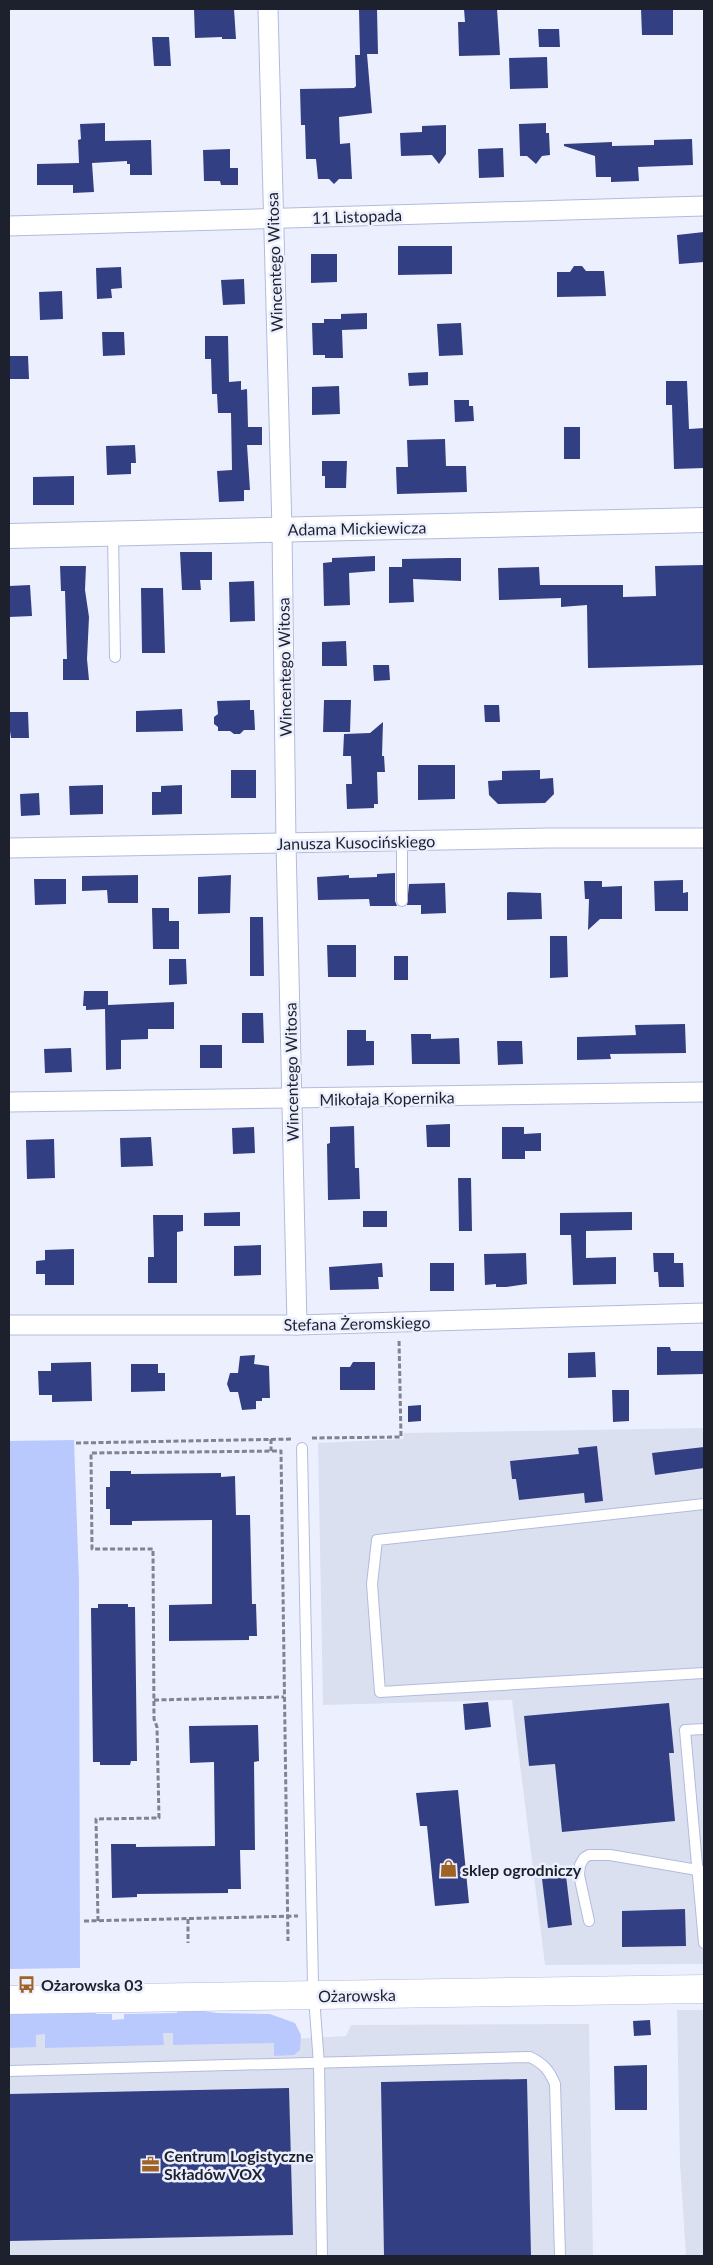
<svg xmlns="http://www.w3.org/2000/svg" width="713" height="2265" viewBox="0 0 713 2265" font-family="Lato,sans-serif">
<style>
.built{fill:#dbe0f1}
.green{fill:#bac9fd}
.building{fill:#333f83}
.lines{fill:none;stroke-linecap:round;stroke-linejoin:round}
.service-casing{stroke:#b2bbdc;stroke-width:12}
.minor-casing{stroke:#b2bbdc;stroke-width:21}
.tertiary-casing{stroke:#b2bbdc;stroke-width:26}
.secondary-casing{stroke:#b2bbdc;stroke-width:29}
.path{stroke:#808391;stroke-width:3;stroke-dasharray:5 2.5;stroke-linecap:butt}
.service{stroke:#fff;stroke-width:10}
.minor{stroke:#fff;stroke-width:19}
.tertiary{stroke:#fff;stroke-width:24}
.secondary{stroke:#fff;stroke-width:28}
.labels{text-anchor:middle;dominant-baseline:central;stroke-width:5;stroke-linejoin:round;paint-order:stroke}
.street-label{font-size:16px;fill:#1d202d;stroke:#ecf0fe}
.poi-label{font-size:16px;font-weight:bold;fill:#1d202d;stroke:#ecf0fe;text-anchor:start}
</style>
<rect width="100%" height="100%" fill="#ecf0fe"/>
<g class="built">
<path d="M704 1428V1964L545 1965 512 1700 323 1705 318 1443 403 1439 404 1433Z"/>
<path d="M677 2010H704V2256H686L680 2163Z"/>
<path d="M589 2024 593 2256H9V2029L285 2025 293 2039 346 2036 351 2025Z"/>
</g>
<g class="green">
<path d="M74 1440 79 1581 80 1968 9 1969V1441Z"/>
<path d="M96 2007V2014H112V2020L124 2019V2014L177 2013V2007L217 2013 270 2014 295 2023 301 2035 300 2050 294 2055 274 2056V2043L173 2045V2033H163L164 2045 45 2048V2034L36 2035V2047L9 2048V2009Z"/>
</g>
<g class="building">
<path d="M194 9H234L236 39H222V37L195 38Z"/>
<path d="M359 9H377L378 54H367L372 113 339 117 340 144 350 143 352 179H339L334 184 329 179H318L316 159H306L305 125H301L300 89 354 88 356 86 355 55H362H360Z"/>
<path d="M464 9H497L500 55 459 56 458 22H465Z"/>
<path d="M641 9H673V35H642Z"/>
<path d="M538 29H559L560 47H539Z"/>
<path d="M152 37H169L171 66H154Z"/>
<path d="M547 57 548 88 510 89 509 58Z"/>
<path d="M105 123V141L151 140 152 175H130V164H127V161L92 163 94 192 73 193V185H37V164L79 163 78 140 81 139 80 124Z"/>
<path d="M546 123V133H549L550 155 542 156 536 164 527 156H520L519 124Z"/>
<path d="M446 125V154L439 164 432 155 401 156 400 133 422 132V126Z"/>
<path d="M692 139 693 165 638 167 639 181 611 182V177H596L595 156 564 146V144L612 142V146L654 145V140Z"/>
<path d="M503 148 504 177 479 178 478 149Z"/>
<path d="M230 149V168H238V185H221L220 181H204L203 150Z"/>
<path d="M704 232V262L679 264 677 235Z"/>
<path d="M398 246H452V274L398 275Z"/>
<path d="M311 254H337V282L311 283Z"/>
<path d="M574 266H582L586 271H604L606 296 557 297V272H570Z"/>
<path d="M121 267 122 288 111 289 112 298 97 299 96 268Z"/>
<path d="M244 279 245 304 223 305 221 280Z"/>
<path d="M62 291 63 319 40 320 39 292Z"/>
<path d="M367 313V329L342 330 343 358H325V355H313L312 323H324V319H341V314Z"/>
<path d="M461 323 463 355 439 356 437 324Z"/>
<path d="M102 332H124L125 355 103 356Z"/>
<path d="M205 336H228L229 382 241 381V390L247 389 248 427H262V445H247L250 490H244V501L219 502 217 471 232 470 231 413H218L217 394H212L211 359H205Z"/>
<path d="M9 356H28L29 379H9Z"/>
<path d="M428 372V385L409 386 408 373Z"/>
<path d="M666 381H687L689 429 704 428V468L674 469 672 405H666Z"/>
<path d="M339 386 340 414 312 415V387Z"/>
<path d="M454 400H469V406H473L474 421 455 422Z"/>
<rect x="564" y="427" width="16" height="32"/>
<path d="M445 439 446 466H466L467 492 397 494 396 467H408L407 440Z"/>
<path d="M135 445 136 463H131V474L107 475 106 446Z"/>
<path d="M322 461H347L346 488H325V476H322Z"/>
<path d="M74 476V505H33V477Z"/>
<path d="M180 552H212V580H200L201 590H182Z"/>
<path d="M375 556V571L349 573 350 605 324 606 323 563 332 562V558Z"/>
<path d="M449 558H461V581L413 579 414 602 389 603V567H402V559Z"/>
<path d="M704 565V665L588 668 587 605 561 607V598L499 600 498 568 539 567 540 585H623V597L656 596 655 566Z"/>
<path d="M60 566H86L85 590 89 617 87 659 89 680H63V659H67L65 591H61Z"/>
<path d="M254 581 255 621 230 622 229 582Z"/>
<path d="M30 585 32 616 9 617V586Z"/>
<path d="M141 588H163L165 653H142Z"/>
<path d="M346 641 347 666H322V642Z"/>
<path d="M373 665H389L390 680 374 681Z"/>
<path d="M250 700V710H254L255 730H244L240 734H234L230 731H218V727L214 724V717L218 714 217 701Z"/>
<path d="M324 700H351L350 732H323Z"/>
<path d="M484 705H499L500 722H485Z"/>
<path d="M182 709 183 731 136 732V711Z"/>
<path d="M9 712H28L29 738H11L10 731H9Z"/>
<path d="M383 722 382 756H384L385 772H377L378 804H374V808L347 809 346 784H352L351 756H343L344 734 370 733Z"/>
<path d="M418 765H455V799L418 800Z"/>
<rect x="231" y="770" width="25" height="28"/>
<path d="M540 770V779L553 778 554 794 545 803 498 804 489 795 488 781 502 780V771Z"/>
<path d="M103 785V814L70 815 69 786Z"/>
<path d="M182 785V814L152 815V792H161V786Z"/>
<path d="M39 793 40 815 21 816 20 794Z"/>
<path d="M395 873V901L397 906H370L369 899 318 900 317 877 349 875V878L377 877V874Z"/>
<path d="M138 875V903H108L107 890 82 891V876Z"/>
<path d="M231 875 230 913 198 914V877Z"/>
<path d="M34 879H66V904L35 905Z"/>
<path d="M683 880V893L688 892V911H655L654 881Z"/>
<path d="M584 881H602V887L622 886V919H600L588 930 589 899H585Z"/>
<path d="M445 883 446 913 421 914V905H407L409 884Z"/>
<path d="M509 892 541 893 542 919 507 920V893Z"/>
<path d="M152 908H169V921H179V949H153Z"/>
<path d="M250 917H263L264 976H250Z"/>
<path d="M550 936H567L568 977 550 978Z"/>
<path d="M327 945H356V977H328Z"/>
<rect x="394" y="956" width="14" height="24"/>
<path d="M169 959H186L187 984 169 985Z"/>
<path d="M84 991H108V1005L174 1002V1029H148V1039L121 1040V1069L106 1070 105 1009 86 1010V1006H83Z"/>
<path d="M242 1013H263L264 1043H242Z"/>
<path d="M685 1024 686 1053 610 1054 611 1059 577 1060V1037L636 1035 635 1025Z"/>
<path d="M347 1030H366V1041H374V1065L347 1066Z"/>
<path d="M411 1034H431V1039L459 1038 460 1064H412Z"/>
<path d="M497 1041H522L523 1064 498 1065Z"/>
<rect x="200" y="1045" width="22" height="23"/>
<path d="M71 1048 72 1072 45 1073 44 1049Z"/>
<path d="M450 1124V1147H427L426 1125Z"/>
<path d="M354 1126 355 1168H359L360 1199 328 1200 327 1144 330 1143V1127Z"/>
<path d="M254 1127 255 1153 233 1154 232 1128Z"/>
<path d="M502 1127H524V1134L541 1133V1151H525V1159H502Z"/>
<path d="M151 1137 153 1166 121 1167 120 1138Z"/>
<path d="M54 1139 55 1178 27 1179 26 1140Z"/>
<path d="M458 1178H471L472 1231H459Z"/>
<rect x="363" y="1211" width="24" height="16"/>
<path d="M240 1212V1226H204V1213Z"/>
<path d="M632 1212V1230L586 1231V1258L616 1257V1284L573 1285 571 1235H560V1213Z"/>
<path d="M153 1215H183V1231L177 1232V1283H148V1257H154Z"/>
<path d="M261 1245V1275L234 1276V1246Z"/>
<path d="M74 1249V1285H45V1274H36V1261L45 1260V1250Z"/>
<path d="M526 1253 527 1284 506 1287H496V1284L485 1285 484 1254Z"/>
<path d="M653 1253H674V1263H683L684 1287H659L658 1272H654Z"/>
<path d="M382 1263 383 1277H378L379 1289 330 1290 329 1267Z"/>
<rect x="430" y="1263" width="24" height="28"/>
<path d="M657 1347H670L671 1351H704V1374L657 1375Z"/>
<path d="M595 1352 596 1377 568 1378V1353Z"/>
<path d="M255 1355 254 1364 269 1366 270 1398H262V1401H256V1409L242 1410 238 1392H230L227 1384 230 1373H238L240 1356Z"/>
<path d="M91 1362 92 1401 52 1402V1395H39L38 1371H51V1363Z"/>
<path d="M353 1362H375V1390H340V1367H350Z"/>
<path d="M131 1364H158V1373H165V1391L131 1392Z"/>
<path d="M612 1390H629V1421L613 1422Z"/>
<path d="M421 1405V1421L408 1422V1406Z"/>
<path d="M597 1446 603 1501 585 1503 584 1493 519 1500 516 1479H512L510 1461 579 1454 578 1448Z"/>
<path d="M704 1447V1468L655 1475 652 1453Z"/>
<path d="M110 1471H131V1474L221 1473V1477L235 1476 236 1515H250L252 1604H256L257 1636H249V1640L169 1641V1605L212 1604V1520L132 1521V1525H110V1509H106V1487H110Z"/>
<path d="M98 1604H128V1607H135L137 1761H131L130 1765H100V1762H93L91 1608H98Z"/>
<path d="M488 1702 491 1727 465 1730 463 1704Z"/>
<path d="M669 1703 674 1753H669L675 1821 562 1832 555 1764 529 1766 524 1716Z"/>
<path d="M258 1725 259 1761 254 1762 255 1850H240L241 1889H228V1893L137 1894V1897L112 1898 111 1844H136V1847L215 1846 214 1762 190 1763 189 1726Z"/>
<path d="M458 1790 469 1903 435 1906 427 1826H420L416 1793Z"/>
<path d="M566 1876 572 1925 548 1928 542 1879Z"/>
<path d="M685 1909 686 1946 622 1947V1911Z"/>
<path d="M650 2020 651 2035 634 2036 633 2021Z"/>
<path d="M647 2065V2110H615L614 2066Z"/>
<path d="M527 2079 531 2256H384L381 2082Z"/>
<path d="M289 2088 293 2235 9 2241V2094Z"/>
</g>
<g class="lines">
<defs>
<g id="service">
<path d="M113 534 115 657"/>
<path d="M402 901V841"/>
<path d="M302 1448 313 1984 319 2064 322 2256"/>
<path d="M704 1504 377 1540 372 1584 380 1692 704 1673"/>
<path d="M704 1729 685 1730 704 1943"/>
<path d="M589 1921 579 1875 580 1865 584 1858 589 1855H610L703 1871"/>
<path d="M9 2071 530 2057C544 2064 549 2070 555 2084L560 2256"/>
</g>
<g id="minor">
<path d="M268 9 282 530 286 843 297 1325"/>
<path d="M9 226 704 206"/>
<path d="M9 848 549 838H704"/>
<path d="M9 1102 704 1092"/>
<path d="M9 1325H297L704 1313"/>
</g>
<path id="tertiary" d="M9 536 704 520"/>
<path id="secondary" d="M9 2000 704 1989"/>
</defs>
<use href="#service" class="service-casing"/>
<use href="#minor" class="minor-casing"/>
<use href="#tertiary" class="tertiary-casing"/>
<use href="#secondary" class="secondary-casing"/>
<g class="path">
<path d="M312 1438 401 1437 399 1339"/>
<path d="M271 1439V1451"/>
<path d="M76 1443 293 1439"/>
<path d="M154 1700 284 1697"/>
<path d="M188 1919V1943"/>
<path d="M84 1921 298 1916"/>
<path d="M98 1921 96 1819 159 1818 157 1727 154 1719 153 1549H92L91 1453 281 1451 288 1941"/>
</g>
<use href="#service" class="service"/>
<use href="#minor" class="minor"/>
<use href="#tertiary" class="tertiary"/>
<use href="#secondary" class="secondary"/>
</g>
<defs>
<symbol id="shop-bare" viewBox="-9 -9 18 18"><path d="M-5-2.5h2.3a2.7 3.5 0 0 1 5.4 0H5L5.5 6h-11ZM-1.5-2.5h3a1.5 2.3 0 0 0-3 0Z" fill="#9f6325" stroke="#ecf0fe" stroke-width="2.5" paint-order="stroke"/></symbol>
<symbol id="bus-bare" viewBox="-9 -9 18 18"><path d="M-5-6H5V4H4V6H2V4H-2V6H-4V4H-5ZM-3.5-4V0h7V-4ZM-3.5 1.2v1.5H-2V1.2ZM2 1.2v1.5H3.5V1.2Z" fill="#9f6325" stroke="#ecf0fe" stroke-width="2.5" paint-order="stroke"/></symbol>
<symbol id="office-bare" viewBox="-9 -9 18 18"><path d="M-6-3h4V-5.5h4V-3h4V5H-6ZM-1-4.5V-3h2v-1.5ZM-6 0V1H6V0Z" fill="#9f6325" stroke="#ecf0fe" stroke-width="2.5" paint-order="stroke"/></symbol>
</defs>
<g fill-rule="evenodd">
<use href="#shop-bare" x="436" y="1856" width="25" height="25"/>
<use href="#bus-bare" x="14" y="1972" width="25" height="25"/>
<use href="#office-bare" x="138" y="2152" width="25" height="25"/>
</g>
<g class="labels">
<g class="street-label">
<text transform="translate(357 216) rotate(-2)">11 Listopada</text>
<text transform="translate(274 262) rotate(-92)">Wincentego Witosa</text>
<text transform="translate(357 528) rotate(-1)">Adama Mickiewicza</text>
<text transform="translate(284 667) rotate(-91)">Wincentego Witosa</text>
<text transform="translate(356 842) rotate(-1)">Janusza Kusocińskiego</text>
<text transform="translate(291 1072) rotate(-91)">Wincentego Witosa</text>
<text transform="translate(387 1098) rotate(-1)">Mikołaja Kopernika</text>
<text transform="translate(357 1323) rotate(-1)">Stefana Żeromskiego</text>
<text transform="translate(357 1995) rotate(-1)">Ożarowska</text>
</g>
<g class="poi-label">
<text x="462" y="1869">sklep ogrodniczy</text>
<text x="41" y="1984">Ożarowska 03</text>
<text x="164" y="2155">Centrum Logistyczne<tspan x="164" dy="18">Składów VOX</tspan></text>
</g>
</g>
<rect width="713" height="2265" fill="none" stroke="#1d202d" stroke-width="20"/>
</svg>
